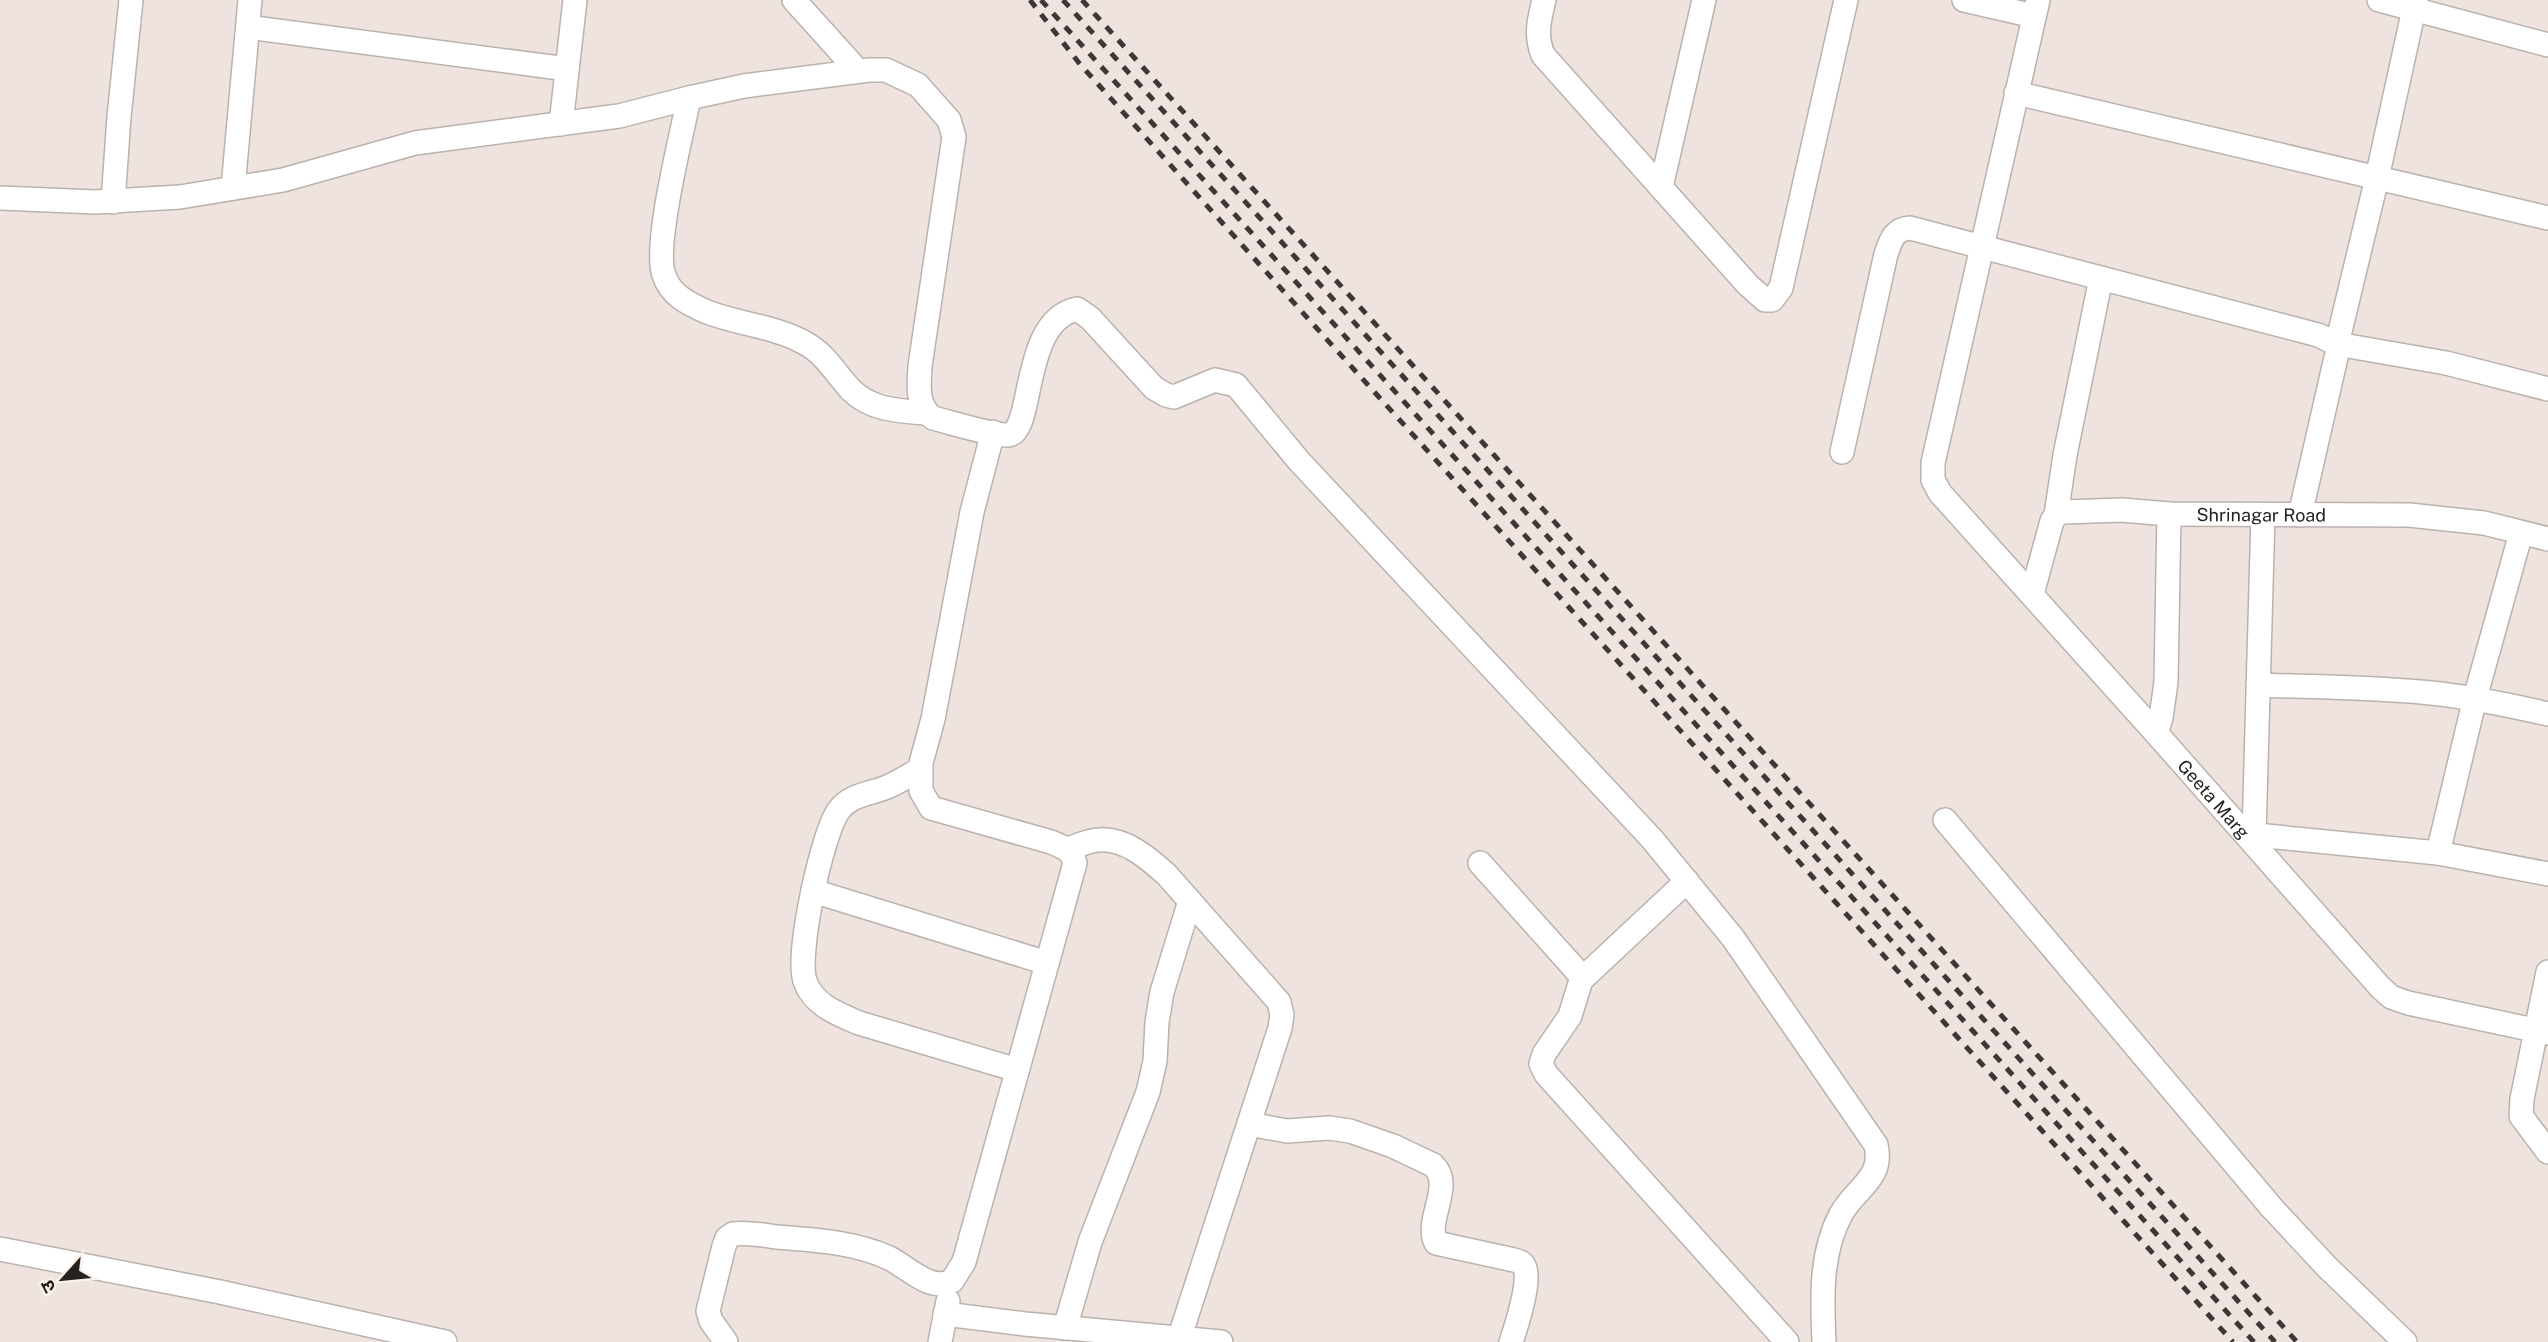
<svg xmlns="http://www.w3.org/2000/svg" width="2548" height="1342" viewBox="0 0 2548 1342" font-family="'Public Sans','Noto Sans Devanagari',sans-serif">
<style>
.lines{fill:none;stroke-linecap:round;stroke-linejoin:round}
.minor-casing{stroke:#bcb2ad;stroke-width:26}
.minor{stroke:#fff;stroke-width:23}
.rail{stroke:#3d3835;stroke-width:5;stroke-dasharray:9 9;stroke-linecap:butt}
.labels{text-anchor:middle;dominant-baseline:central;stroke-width:5;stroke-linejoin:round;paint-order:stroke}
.street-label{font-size:18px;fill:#25211f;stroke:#fbf1eb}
</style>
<rect width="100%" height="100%" fill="#eee3de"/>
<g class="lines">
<defs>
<g id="minor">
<path d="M794 0 858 71"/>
<path d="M1544 0C1539 20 1535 35 1543 55L1748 285 1765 300H1772L1781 288 1846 0"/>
<path d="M1964 0 2034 16"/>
<path id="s1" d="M2038 0 1933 463V480L1940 493 2156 733 2380 987 2391 997 2408 1003 2548 1033"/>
<path d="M2379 0 2548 45"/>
<path d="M2416 0 2377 178 2337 344 2446 363 2548 389"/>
<path d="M248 27 567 69"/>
<path d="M2016 93 2548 218"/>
<path d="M689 98C682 133 653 247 664 275 670 295 689 304 707 312 738 324 773 326 803 342 825 353 835 373 851 390 871 410 899 411 926 413"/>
<path d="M561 124 575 0"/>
<path d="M1661 187 1704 0"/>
<path d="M233 188 250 0"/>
<path d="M0 198 95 202 180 197 283 180 415 143 619 116 689 98 744 86 869 70H886L918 85 949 120 954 137 920 366C919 385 916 406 933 418 949 422 994 436 1008 435 1035 433 1020 321 1077 309L1090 318 1154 388 1166 395 1174 397 1215 380 1236 385 1299 461 1652 839 1733 938 1876 1145C1884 1179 1855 1188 1841 1214 1820 1253 1822 1299 1824 1342"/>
<path d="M113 202 119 117 131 0"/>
<path d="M1842 452 1886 254C1891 240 1894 229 1910 228L2318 335 2337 344V353L2300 515"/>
<path d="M2056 515 2065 455 2101 278"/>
<path id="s2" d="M2032 594 2052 521 2056 515 2063 512 2122 510 2169 514 2409 515 2484 523 2548 539"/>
<path d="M2258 685C2315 687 2373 687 2431 693 2470 697 2509 705 2548 714"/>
<path d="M2156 733 2161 718 2166 682 2169 514"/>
<path d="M920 769C910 775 899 782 887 787 871 794 851 794 839 810 822 833 796 954 805 981 813 1005 838 1014 859 1023L1017 1070"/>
<path d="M1945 820 2272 1208 2327 1267 2405 1342"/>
<path d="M2246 834 2438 853 2548 874"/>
<path d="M2254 835 2263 515"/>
<path d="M1067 849C1078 846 1089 840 1099 840 1125 838 1148 858 1166 874L1279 1002 1282 1015 1280 1028 1179 1339"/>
<path d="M2438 853 2475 698 2521 533"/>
<path d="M1480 863 1583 978"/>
<path d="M1687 881 1581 980 1570 1016 1544 1054 1541 1064 1546 1074 1787 1342"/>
<path d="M813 891 1047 963"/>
<path d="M2548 972 2522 1099 2521 1116 2548 1152"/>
<path d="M1249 1124 1287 1131 1329 1128 1350 1131 1393 1146 1433 1165C1455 1185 1424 1220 1436 1243L1514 1260C1518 1261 1522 1262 1524 1266 1532 1279 1516 1327 1511 1342"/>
<path d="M0 1249 220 1292 445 1342"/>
<path d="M945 1314 1025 1324 1221 1342"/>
<path d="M1065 1328 1090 1242 1148 1092 1155 1061 1157 1022 1162 992 1190 901"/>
<path d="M726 1342 711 1321 708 1311 724 1246 727 1238 733 1234C748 1232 762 1235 777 1237 814 1240 855 1242 889 1258 909 1268 930 1292 952 1281L964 1262 1075 863C1072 850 1063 847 1051 842L931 808 921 791V763L933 719 972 512 993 432"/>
<path d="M940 1342 948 1301"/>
</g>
</defs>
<use href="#minor" class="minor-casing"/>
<use href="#minor" class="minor"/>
<g class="rail">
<path d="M1030 0 1079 63 1312 323 2233 1342"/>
<path d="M1041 0 2254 1342"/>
<path d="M1063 0 2275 1342"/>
<path d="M1082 0 2297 1342"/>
</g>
</g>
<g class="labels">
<g class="street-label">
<text stroke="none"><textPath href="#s2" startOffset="289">Shrinagar Road</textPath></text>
<text stroke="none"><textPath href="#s1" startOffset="917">Geeta Marg</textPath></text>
</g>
</g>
<g transform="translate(63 1279) rotate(243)" stroke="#fbf1eb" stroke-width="5" paint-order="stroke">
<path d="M0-5L12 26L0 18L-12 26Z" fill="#25211f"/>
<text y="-10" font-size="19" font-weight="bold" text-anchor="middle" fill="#25211f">उ</text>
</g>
</svg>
